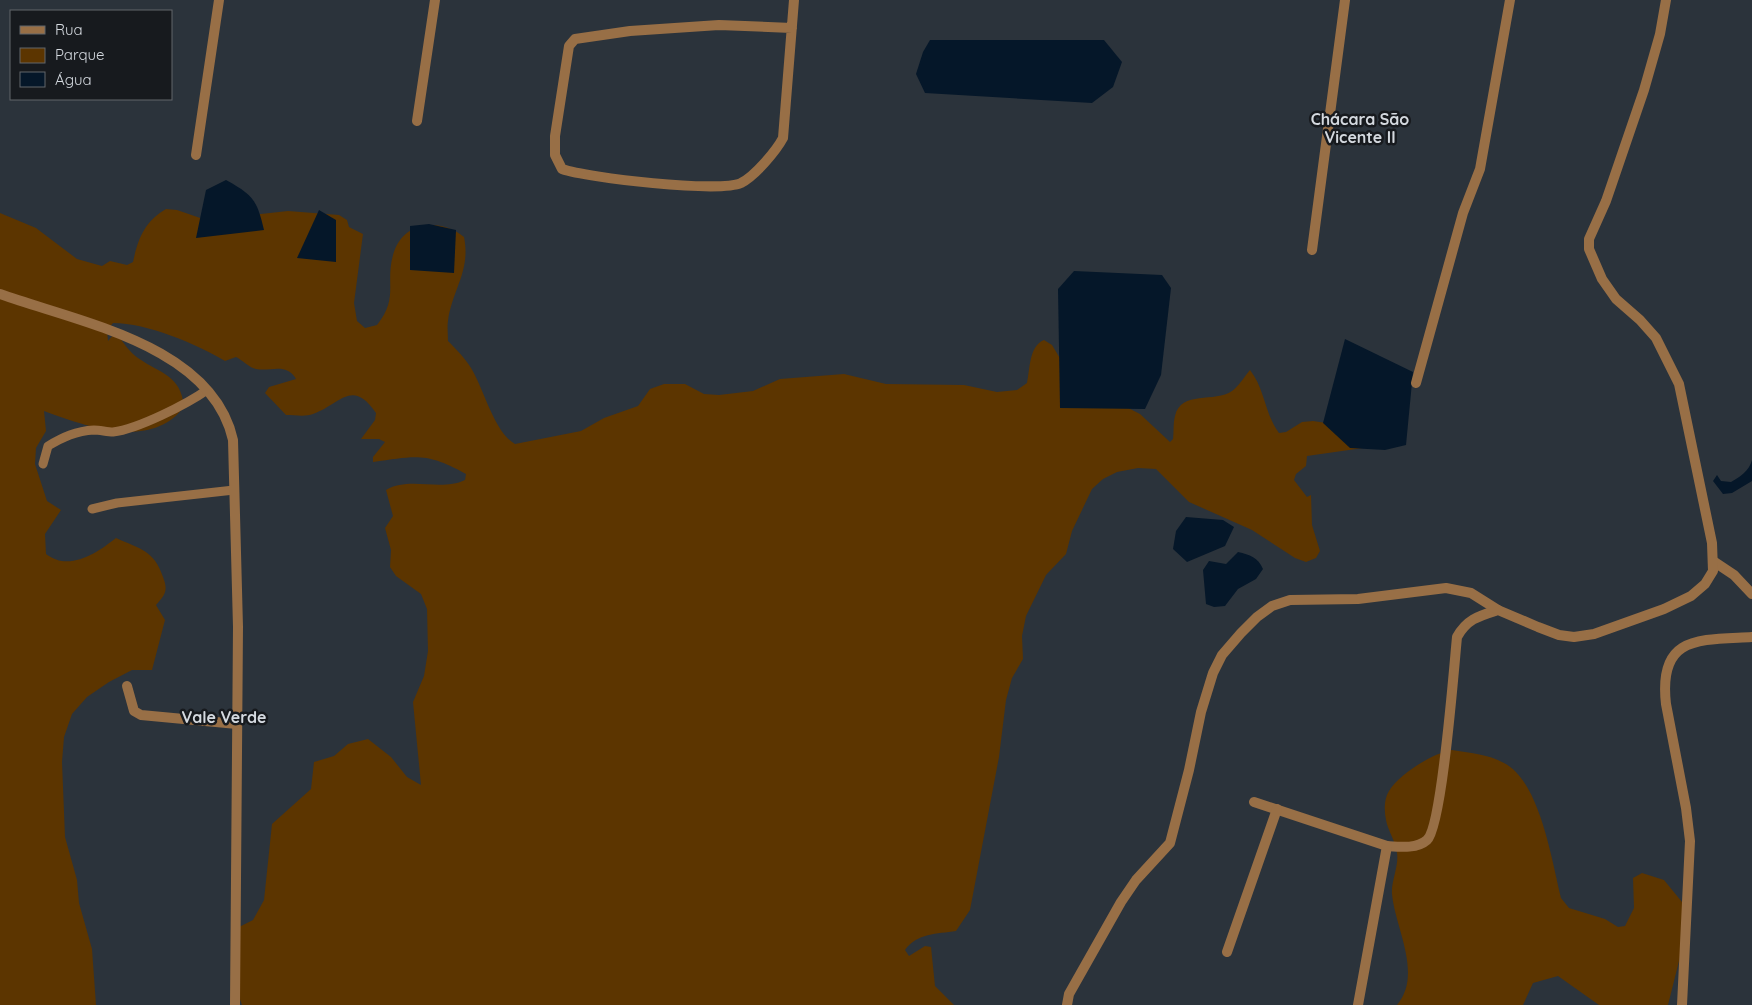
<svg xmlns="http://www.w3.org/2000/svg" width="1752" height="1005" viewBox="0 0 1752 1005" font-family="Quicksand,sans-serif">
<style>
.green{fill:#5c3500}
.water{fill:#051729}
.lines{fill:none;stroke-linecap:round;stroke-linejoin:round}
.service{stroke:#986f46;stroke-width:9}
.minor{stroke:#986f46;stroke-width:10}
.labels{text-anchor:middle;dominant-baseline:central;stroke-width:5;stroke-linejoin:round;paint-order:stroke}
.neighbourhood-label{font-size:16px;font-weight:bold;fill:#d4d9df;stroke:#171a1e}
</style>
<rect width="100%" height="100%" fill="#2b333b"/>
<g class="green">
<path d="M166 209 177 210 206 220 288 211 339 215 347 220 349 227 363 234 354 303 357 321 365 328 377 325C399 297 385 284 393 255 402 221 440 217 464 237 471 271 452 290 448 321 447 327 448 334 448 341 456 349 465 358 471 368 484 389 494 432 515 444L581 431 604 418 638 406 650 389 664 384H685L704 394 719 395 753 391 780 379 844 374 886 384 964 385 997 392 1017 390 1027 383C1030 369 1029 346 1044 340L1052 345 1073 380 1140 414 1170 442 1173 439C1174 432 1173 423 1175 416 1181 390 1215 403 1232 391 1239 386 1244 377 1250 370 1265 389 1265 415 1279 433L1286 432 1302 422 1313 421 1340 425 1363 448 1307 456 1306 466 1296 474 1294 480 1307 497 1311 495 1312 525 1320 551 1316 558 1306 562 1295 558 1252 530 1189 502 1156 469 1138 468 1117 472 1103 479 1092 489 1072 531 1066 554 1046 575 1026 616 1022 636 1023 659 1012 678 1006 700 999 757 970 910 956 931C937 934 917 933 905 950L909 956 925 946 931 947 935 986 954 1005H242L231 974 233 930 253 920 264 900 272 824 311 789 314 762 334 756 348 744 368 739 391 757 407 777 421 785 413 702 424 676 428 651 427 609 421 594 396 576 390 567 391 550 385 528 393 516 386 490C410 476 440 492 465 480L466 474C426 452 417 456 373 462V457L385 442 379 439H361L375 420 376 413C352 378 341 404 313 414 306 417 294 415 286 415L265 393 269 387 296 379C286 362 271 372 256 369 250 368 242 360 236 357L225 361C197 344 147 323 113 323L107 330 108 341 114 334H117C123 342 130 353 138 358 161 374 181 375 184 407 150 451 86 426 44 411L46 431 36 448 35 464 47 501 61 510 45 534 46 554C69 572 97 553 116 538 140 549 154 550 163 577 168 590 166 594 156 605L165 620 152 670H132L109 682 87 697 72 714 64 737 62 762 65 837 77 880 79 903 92 949 96 1005H0V213L36 228 77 259 102 266 110 261 127 265 133 262C138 239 144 222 166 209Z"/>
<path d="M1452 750C1469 753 1488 754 1504 763 1540 781 1552 862 1561 898L1569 908 1605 919 1618 927 1625 926 1634 908 1633 878 1642 873 1664 880 1682 902 1684 941 1668 1005H1599L1558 976 1533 983 1523 1005H1397C1423 974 1395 928 1392 894 1391 881 1399 866 1397 853 1396 842 1388 831 1386 820 1384 810 1384 799 1389 791 1399 774 1433 753 1452 750Z"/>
</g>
<g class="water">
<path d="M930 40H1104L1122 62 1113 87 1092 103 925 93 916 74 923 52Z"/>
<path d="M226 180C253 195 257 200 264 230L196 238 206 190Z"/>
<path d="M319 210 336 220V262L297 258Z"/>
<path d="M429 224 456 230 454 273 410 270V226Z"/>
<path d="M1074 271 1162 275 1171 288 1161 375 1145 409 1060 408 1058 289Z"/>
<path d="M1345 339 1413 372 1406 445 1385 450 1350 448 1323 423Z"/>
<path d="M1752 460V481L1732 493 1723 494 1713 481 1717 475 1721 481 1731 482C1740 477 1749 471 1752 460Z"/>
<path d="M1186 517 1223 520 1234 527 1225 546 1187 562 1173 549 1176 531Z"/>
<path d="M1238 552C1250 555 1258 557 1263 569L1256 579 1238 589 1225 606 1214 607 1206 604 1203 570 1209 561 1226 564Z"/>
</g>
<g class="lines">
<g class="service">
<path d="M43 464 48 446C63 437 76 431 94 430 100 430 107 432 113 432 138 429 187 404 207 390"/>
<path d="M92 509 117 503 234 490"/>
</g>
<g class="minor">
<path d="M792 28 719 25 630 31 575 39 569 46 555 136V155L562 169C588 178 719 193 741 183 755 176 776 151 783 138L794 0"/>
<path d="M417 121 435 0"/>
<path d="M196 155 219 0"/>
<path d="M1312 250 1345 0"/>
<path d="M0 294C78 322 212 345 233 440L238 627 235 1005"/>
<path d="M1416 383 1463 213 1480 169 1510 0"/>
<path d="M1713 561 1734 575 1752 594"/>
<path d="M127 686 134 711 141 715 237 724"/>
<path d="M1254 802 1387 846C1400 847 1417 849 1427 840 1442 827 1454 667 1457 637 1467 619 1479 616 1498 610"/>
<path d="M1227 952 1277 809"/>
<path d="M1067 1005 1069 994 1121 902 1136 880 1170 843 1189 770 1201 712 1213 673 1222 655 1241 633 1257 617 1272 606 1290 600 1358 599 1446 588 1471 593 1498 610 1538 627 1559 635 1574 637 1594 634 1664 609 1691 596 1705 584 1713 571 1712 543 1679 384 1656 338 1640 320 1616 299 1602 279 1589 249V239L1606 201 1644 90 1660 34 1666 0"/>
<path d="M1358 1005 1387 846"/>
<path d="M1682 1005 1690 841 1686 808 1666 704C1658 635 1699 640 1752 637"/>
</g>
</g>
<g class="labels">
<g class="neighbourhood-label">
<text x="1360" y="119">Chácara São<tspan x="1360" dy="18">Vicente II</tspan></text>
<text x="224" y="717">Vale Verde</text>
</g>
</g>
<rect x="10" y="10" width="162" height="90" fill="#171a1e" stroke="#63666b"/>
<rect x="20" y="26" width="25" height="8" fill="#986f46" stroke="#63666b"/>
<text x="55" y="35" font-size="15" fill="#d4d9df">Rua</text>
<rect x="20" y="48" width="25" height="15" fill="#5c3500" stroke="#63666b"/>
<text x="55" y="60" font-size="15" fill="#d4d9df">Parque</text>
<rect x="20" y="72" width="25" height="15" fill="#051729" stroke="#63666b"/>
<text x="55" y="85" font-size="15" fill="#d4d9df">Água</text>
</svg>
